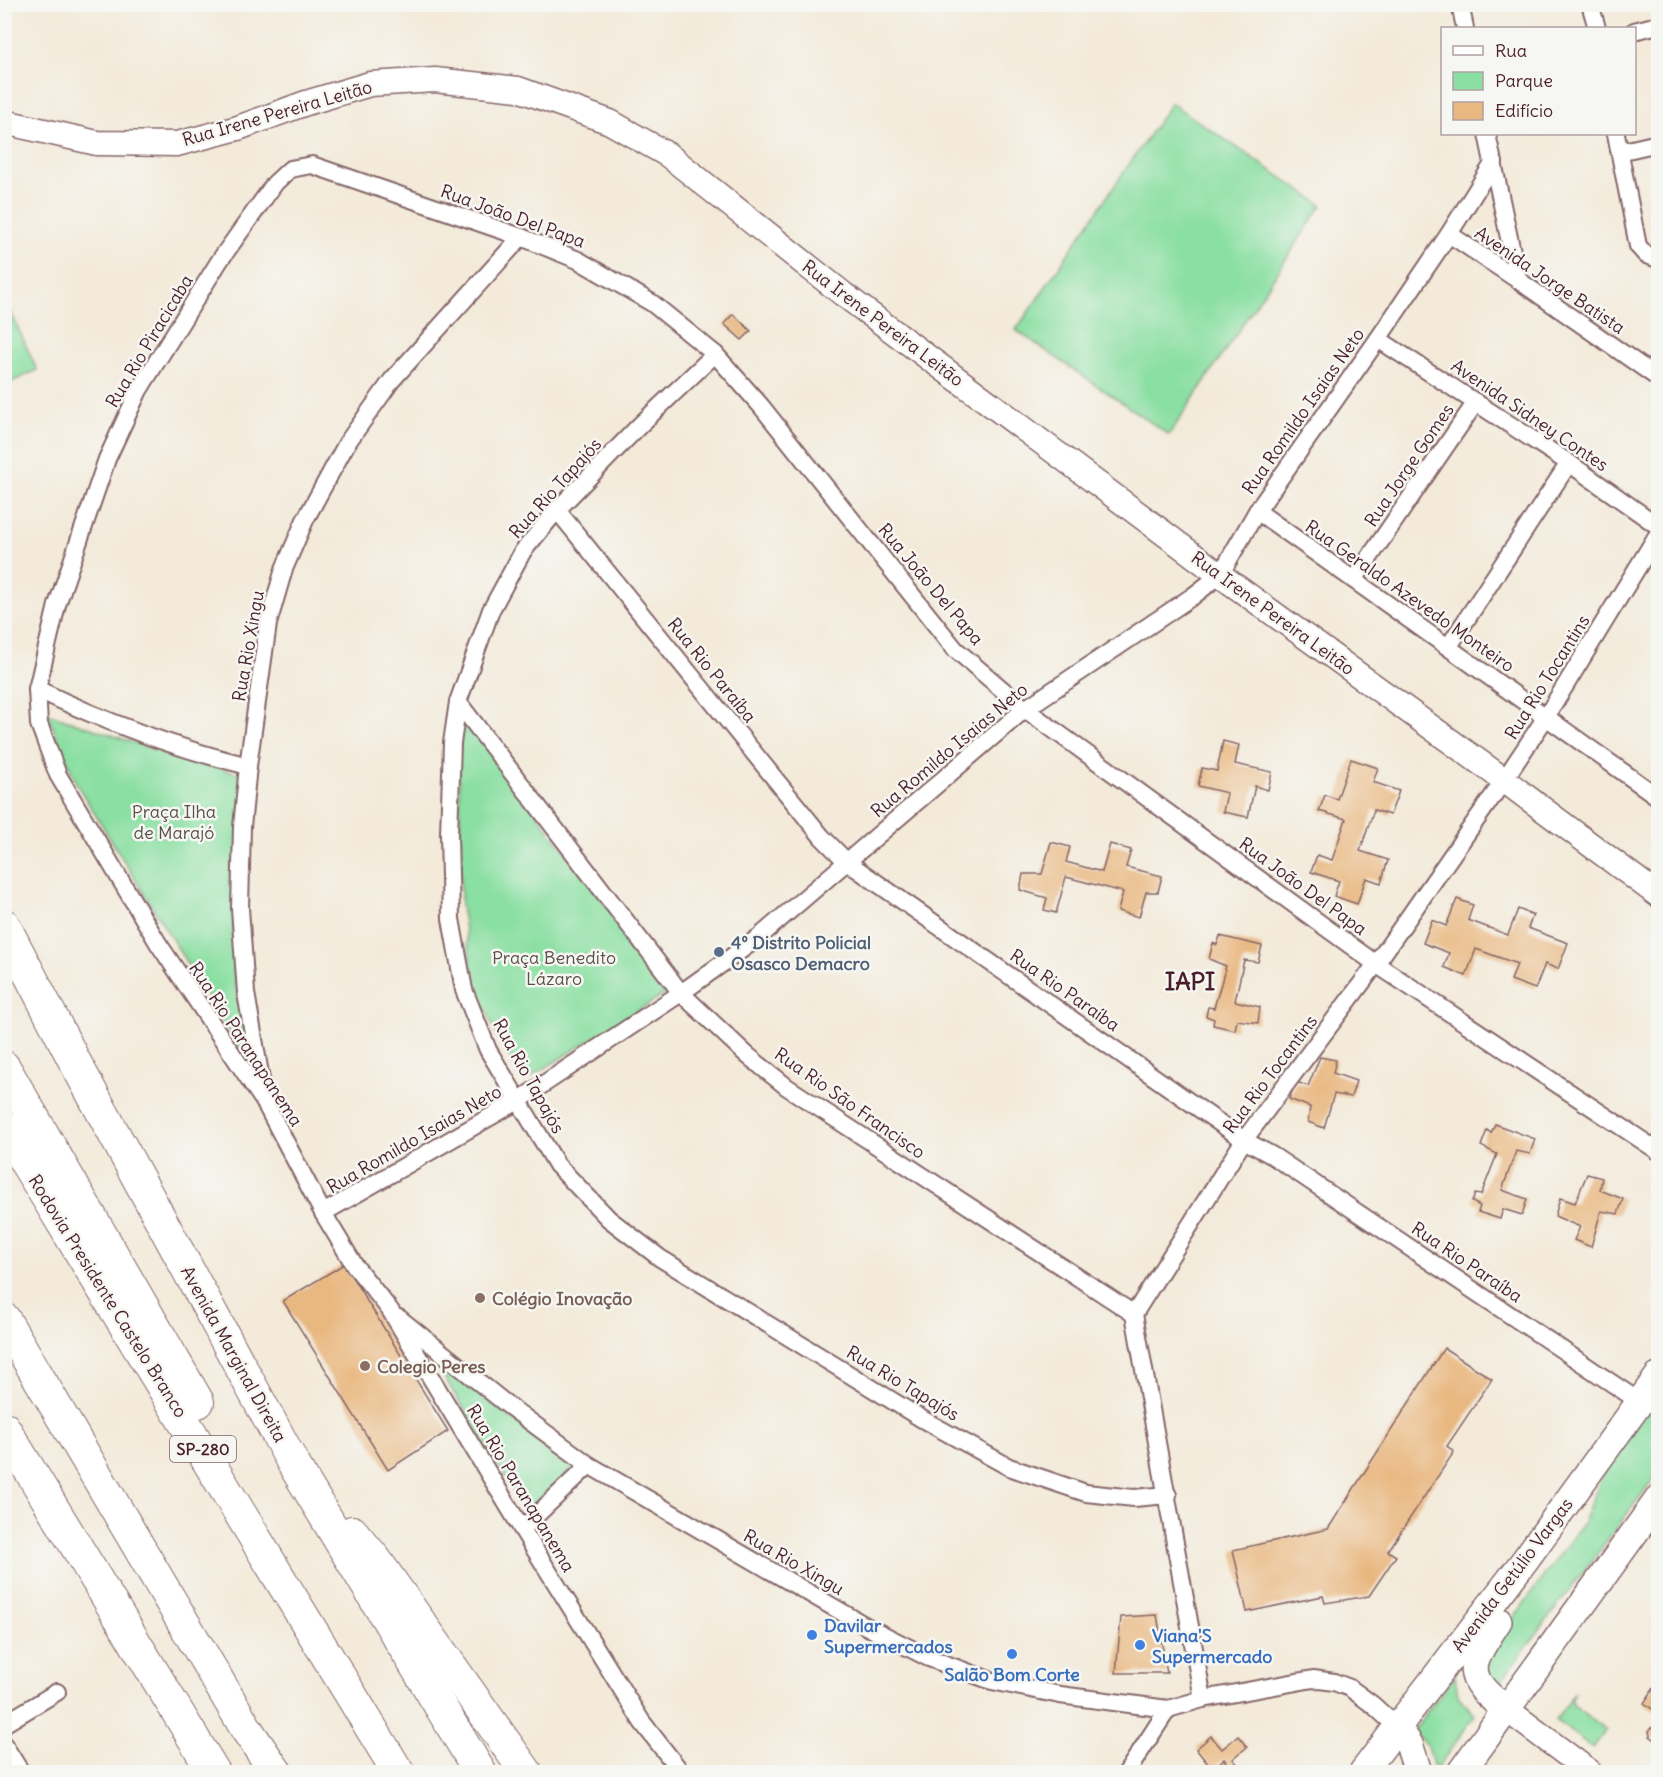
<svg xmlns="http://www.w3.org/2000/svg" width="1663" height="1777" viewBox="0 0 1663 1777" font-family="Delius,sans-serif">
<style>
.green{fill:#8adfa2;stroke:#6a7f66;stroke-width:1.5}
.building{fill:#e9b881}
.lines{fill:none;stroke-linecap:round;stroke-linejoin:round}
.street-casing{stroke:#856668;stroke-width:20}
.secondary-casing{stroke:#856668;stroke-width:27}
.primary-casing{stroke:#856668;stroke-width:30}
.highway-casing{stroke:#856668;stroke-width:34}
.street{stroke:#fff;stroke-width:16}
.secondary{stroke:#fff;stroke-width:24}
.primary{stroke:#fff;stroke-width:27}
.highway{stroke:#fff;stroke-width:32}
.service-dot{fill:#5c6f8a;stroke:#f6f6f2;stroke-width:2}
.education-dot{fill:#8d6e63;stroke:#f6f6f2;stroke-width:2}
.shop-dot{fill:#3f7fe0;stroke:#f6f6f2;stroke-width:2}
.labels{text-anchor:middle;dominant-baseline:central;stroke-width:5;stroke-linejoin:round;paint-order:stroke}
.shield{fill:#f6f6f2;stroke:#7e6067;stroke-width:1.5}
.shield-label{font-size:16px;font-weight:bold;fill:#4a1f2b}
.street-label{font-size:18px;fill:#4a1f2b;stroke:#f6f6f2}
.park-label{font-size:18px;fill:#5a4f49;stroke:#f6f6f2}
.service-label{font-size:18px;font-weight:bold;fill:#4e5e75;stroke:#f6f6f2;text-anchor:start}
.education-label{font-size:18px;font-weight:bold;fill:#785e54;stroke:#f6f6f2;text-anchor:start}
.shop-label{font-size:18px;font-weight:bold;fill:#366cbe;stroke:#f6f6f2;text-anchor:start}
.district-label{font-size:24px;font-weight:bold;fill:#4a1f2b;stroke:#f6f6f2}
</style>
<rect width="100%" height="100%" fill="#f6f6f2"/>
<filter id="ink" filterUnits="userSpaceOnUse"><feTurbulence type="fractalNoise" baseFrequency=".0167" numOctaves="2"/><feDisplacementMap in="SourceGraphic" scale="12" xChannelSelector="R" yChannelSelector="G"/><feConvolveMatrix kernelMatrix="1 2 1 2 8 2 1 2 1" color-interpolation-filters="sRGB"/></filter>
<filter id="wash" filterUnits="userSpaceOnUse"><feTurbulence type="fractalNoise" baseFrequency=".008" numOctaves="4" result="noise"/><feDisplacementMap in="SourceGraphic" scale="24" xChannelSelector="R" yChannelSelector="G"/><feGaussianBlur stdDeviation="1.35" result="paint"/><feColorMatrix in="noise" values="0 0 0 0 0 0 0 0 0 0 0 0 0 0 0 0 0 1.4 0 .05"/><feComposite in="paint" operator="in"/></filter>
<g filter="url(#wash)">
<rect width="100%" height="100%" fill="#f3ead9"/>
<g class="green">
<path d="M1171 103 1322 205 1169 435 1016 330Z"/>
<path d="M4 297 37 370 5 385H4Z"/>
<path d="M47 713 182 759 246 775 233 902 235 981 254 1072 77 785Z"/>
<path d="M462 714 670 991 524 1081 496 1034 474 982 461 906 459 750Z"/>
<path d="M435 1362 576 1466 526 1511Z"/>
<path d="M1658 1395V1473L1495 1689 1487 1673 1489 1659 1503 1632 1583 1523 1602 1475Z"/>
<path d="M1455 1675 1458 1696 1475 1715 1435 1771 1428 1747 1413 1731Z"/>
<path d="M1575 1692 1571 1701 1575 1707 1606 1730 1593 1748 1555 1720Z"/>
</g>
<g id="blocks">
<g class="building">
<path d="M733 314 751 331 742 340 724 324Z"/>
<path d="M1223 741 1239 745 1235 764 1272 772 1268 790 1255 786 1248 817 1223 812 1227 793 1198 786 1202 768 1217 771Z"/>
<path d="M1351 759 1378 768 1373 782 1399 791 1390 815 1374 810 1360 851 1388 860 1381 883 1366 878 1357 904 1334 896 1339 881 1311 872 1317 855 1332 860 1346 819 1319 811 1325 795 1337 799Z"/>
<path d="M1051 842 1070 847 1066 862 1102 872 1110 844 1131 850 1126 867 1162 876 1158 892H1146L1139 917 1118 911 1123 892 1066 877 1056 913 1044 910 1047 898 1020 890 1023 874H1042Z"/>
<path d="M1457 899 1473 905 1468 920 1508 935 1518 909 1533 915 1528 928 1568 943 1558 969 1545 964 1535 989 1511 980 1517 964 1476 949 1466 976 1444 967 1449 953 1423 943 1432 920 1446 926Z"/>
<path d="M1220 936 1262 946 1258 962 1244 960 1235 1001 1260 1007 1258 1023 1237 1020 1235 1030 1213 1025 1214 1019 1206 1016 1208 1007 1214 1008 1226 966 1209 959 1213 943 1217 945Z"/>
<path d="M1320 1057 1336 1060 1333 1073 1356 1081 1351 1097 1334 1094 1324 1128 1308 1122 1310 1107 1289 1099 1296 1082 1308 1086Z"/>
<path d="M1495 1124 1535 1139 1530 1154 1516 1151 1502 1190 1527 1199 1522 1215 1503 1209 1500 1219 1478 1212 1480 1206 1472 1202 1475 1194 1481 1195 1497 1154 1481 1146 1487 1130 1491 1133Z"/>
<path d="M1587 1174 1602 1178 1600 1190 1623 1199 1618 1214 1601 1211 1591 1247 1574 1240 1580 1227 1555 1216 1560 1198 1575 1203Z"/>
<path d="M344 1264 448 1431 388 1470 283 1301Z"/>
<path d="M1444 1348 1492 1379 1447 1446 1454 1452 1388 1551 1396 1556 1369 1596 1325 1603 1323 1596 1247 1612 1233 1550 1328 1529Z"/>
<path d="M1157 1615 1167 1673H1116L1121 1617Z"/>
<path d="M1658 1682V1713L1644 1703Z"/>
<path d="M1655 1727 1658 1728V1742L1650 1736 1649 1731 1651 1728Z"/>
<path d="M1211 1736 1222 1749 1238 1736 1247 1747 1233 1759 1244 1772H1212L1226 1761 1224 1759 1212 1769 1196 1749Z"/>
</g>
</g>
</g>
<g filter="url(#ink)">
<use href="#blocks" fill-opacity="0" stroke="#856668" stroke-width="1.5"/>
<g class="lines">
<defs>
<g id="street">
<path d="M1460 4 1465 28"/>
<path d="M1590 4 1597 28"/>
<path d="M1634 31 1658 25"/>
<path d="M1487 134 1518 280"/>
<path d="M1616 134 1638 246 1646 255 1658 259"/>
<path d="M1619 152 1658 143"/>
<path d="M1449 234 1518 280 1658 378"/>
<path d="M1378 339 1569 463 1658 526"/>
<path d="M715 354 640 425 557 510 523 551 491 610 458 702 452 743 449 834 451 919 464 990 488 1050 557 1165 609 1219 660 1258 922 1419 1009 1467 1086 1493 1134 1498 1168 1495"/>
<path d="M557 510 822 837 847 862 1244 1140 1273 1156 1640 1402"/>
<path d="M1257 511 1658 797"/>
<path d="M1354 580 1476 402"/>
<path d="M1449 646 1569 463"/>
<path d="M37 689C105 722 175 748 248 766"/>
<path d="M458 702 681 993 747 1055 787 1087 1134 1314"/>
<path d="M264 1097 246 993 240 908 242 827 248 766 268 624 284 569 305 520 347 443 392 380 521 237"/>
<path d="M323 1213 518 1101 681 993 758 938 1025 709 1193 596 1220 575 1257 511 1378 339 1449 234 1494 162"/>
<path d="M399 1318 505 1403 589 1465 864 1625 929 1658 992 1681 1060 1695 1168 1709 1203 1699 1313 1679 1334 1682 1350 1688 1373 1705 1397 1727"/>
<path d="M522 1529 589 1465"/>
<path d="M1203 1699 1134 1314 1244 1140 1376 964 1504 780 1546 717 1658 534"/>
<path d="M4 1724 57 1692"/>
<path d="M4 1745 21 1772"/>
<path d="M681 1772 642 1722 522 1529 390 1310 355 1266 323 1213 265 1103 158 943 58 775 39 724 37 689 57 605 107 459 139 390 220 260 275 183 290 169 312 165 521 237 578 260 652 303 715 354 761 406 955 649 1025 709 1376 964 1658 1151"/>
<path d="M1127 1772 1168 1709"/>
</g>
<g id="secondary">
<path d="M4 122 97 143 177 144 238 128 306 103 370 84 435 80 518 89 610 122 668 155 843 294 1220 575 1489 769 1658 895"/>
<path d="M1506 1709 1590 1772"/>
</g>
<g id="primary">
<path d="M1498 1621C1471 1663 1459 1675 1506 1709"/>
<path d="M1397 1727 1409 1744 1418 1772"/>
<path d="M1363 1772 1525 1560 1658 1377"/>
<path d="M1461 1772 1658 1500"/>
</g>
<g id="highway">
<path d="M4 925 75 1062 294 1465 480 1772"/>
<path d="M4 1067 198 1402"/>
<path d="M4 1127 398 1772"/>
<path d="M4 1319 247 1730 276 1772"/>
<path d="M4 1428 214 1772"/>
<path d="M352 1532 375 1559 526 1772"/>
</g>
</defs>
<use href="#street" class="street-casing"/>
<use href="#secondary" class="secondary-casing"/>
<use href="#primary" class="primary-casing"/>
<use href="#highway" class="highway-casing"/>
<use href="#street" class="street"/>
<use href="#secondary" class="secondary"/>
<use href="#primary" class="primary"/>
<use href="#highway" class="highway"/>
</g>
</g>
<circle class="service-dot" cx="719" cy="952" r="6"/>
<g class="education-dot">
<circle cx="480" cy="1298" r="6"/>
<circle cx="365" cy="1366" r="6"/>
</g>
<g class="shop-dot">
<circle cx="812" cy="1635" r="6"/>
<circle cx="1140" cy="1645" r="6"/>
<circle cx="1012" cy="1654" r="6"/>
</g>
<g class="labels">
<rect class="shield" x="170" y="1436" width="66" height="26" rx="4.5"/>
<g class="shield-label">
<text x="203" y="1449">SP-280</text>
</g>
<g class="street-label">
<text transform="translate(277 113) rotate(-16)">Rua Irene Pereira Leitão</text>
<text transform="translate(513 216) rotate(20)">Rua João Del Papa</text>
<text transform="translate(1550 280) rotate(34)">Avenida Jorge Batista</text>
<text transform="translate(883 323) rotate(37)">Rua Irene Pereira Leitão</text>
<text transform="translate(149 341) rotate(-59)">Rua Rio Piracicaba</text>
<text transform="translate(1303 411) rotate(-55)">Rua Romildo Isaias Neto</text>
<text transform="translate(1530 415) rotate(34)">Avenida Sidney Contes</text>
<text transform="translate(1409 465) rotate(-56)">Rua Jorge Gomes</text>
<text transform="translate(555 488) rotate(-48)">Rua Rio Tapajós</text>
<text transform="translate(931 584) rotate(50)">Rua João Del Papa</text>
<text transform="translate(1410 596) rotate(35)">Rua Geraldo Azevedo Monteiro</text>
<text transform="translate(1273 613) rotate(36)">Rua Irene Pereira Leitão</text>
<text transform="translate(248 646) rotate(-80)">Rua Rio Xingu</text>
<text transform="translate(712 670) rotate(51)">Rua Rio Paraíba</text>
<text transform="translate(1547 677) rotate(-58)">Rua Rio Tocantins</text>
<text transform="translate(949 750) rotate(-40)">Rua Romildo Isaias Neto</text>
<text transform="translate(1303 886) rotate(36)">Rua João Del Papa</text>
<text transform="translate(1065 990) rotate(35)">Rua Rio Paraíba</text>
<text transform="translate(246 1044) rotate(57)">Rua Rio Paranapanema</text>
<text transform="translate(1270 1074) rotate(-53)">Rua Rio Tocantins</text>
<text transform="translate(529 1076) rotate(61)">Rua Rio Tapajós</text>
<text transform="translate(850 1103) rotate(35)">Rua Rio São Francisco</text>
<text transform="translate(414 1139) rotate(-30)">Rua Romildo Isaias Neto</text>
<text transform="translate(1467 1262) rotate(34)">Rua Rio Paraíba</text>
<text transform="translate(108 1296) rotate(58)">Rodovia Presidente Castelo Branco</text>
<text transform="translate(234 1354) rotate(61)">Avenida Marginal Direita</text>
<text transform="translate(903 1383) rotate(31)">Rua Rio Tapajós</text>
<text transform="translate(521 1488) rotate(59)">Rua Rio Paranapanema</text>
<text transform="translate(794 1562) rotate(30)">Rua Rio Xingu</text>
<text transform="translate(1512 1575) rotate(-53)">Avenida Getúlio Vargas</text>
</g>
<g class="park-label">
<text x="174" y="811">Praça Ilha<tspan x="174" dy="21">de Marajó</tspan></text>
<text x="554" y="957">Praça Benedito<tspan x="554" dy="21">Lázaro</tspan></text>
</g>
<g class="service-label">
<text x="731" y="942">4º Distrito Policial<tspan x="731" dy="21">Osasco Demacro</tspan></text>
</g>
<g class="education-label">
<text x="492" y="1298">Colégio Inovação</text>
<text x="377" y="1366">Colegio Peres</text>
</g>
<g class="shop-label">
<text x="824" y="1625">Davilar<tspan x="824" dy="21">Supermercados</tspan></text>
<text x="1152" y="1635">Viana'S<tspan x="1152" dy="21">Supermercado</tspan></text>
<text x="1012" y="1674" text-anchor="middle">Salão Bom Corte</text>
</g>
<g class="district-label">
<text x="1190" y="981">IAPI</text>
</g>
</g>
<rect width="1663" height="1777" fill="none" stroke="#f6f6f2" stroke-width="24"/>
<rect x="1441" y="27" width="195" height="108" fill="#f6f6f2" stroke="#b1a0a2" stroke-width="1.5"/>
<rect x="1453" y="46" width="30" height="9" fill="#ffffff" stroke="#b1a0a2" stroke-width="1.5"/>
<text x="1495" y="57" font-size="18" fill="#4a1f2b">Rua</text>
<rect x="1453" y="72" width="30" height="18" fill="#8adfa2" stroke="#b1a0a2" stroke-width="1.5"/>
<text x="1495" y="87" font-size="18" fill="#4a1f2b">Parque</text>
<rect x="1453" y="102" width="30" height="18" fill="#e9b881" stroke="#b1a0a2" stroke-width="1.5"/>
<text x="1495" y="117" font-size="18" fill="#4a1f2b">Edifício</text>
</svg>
